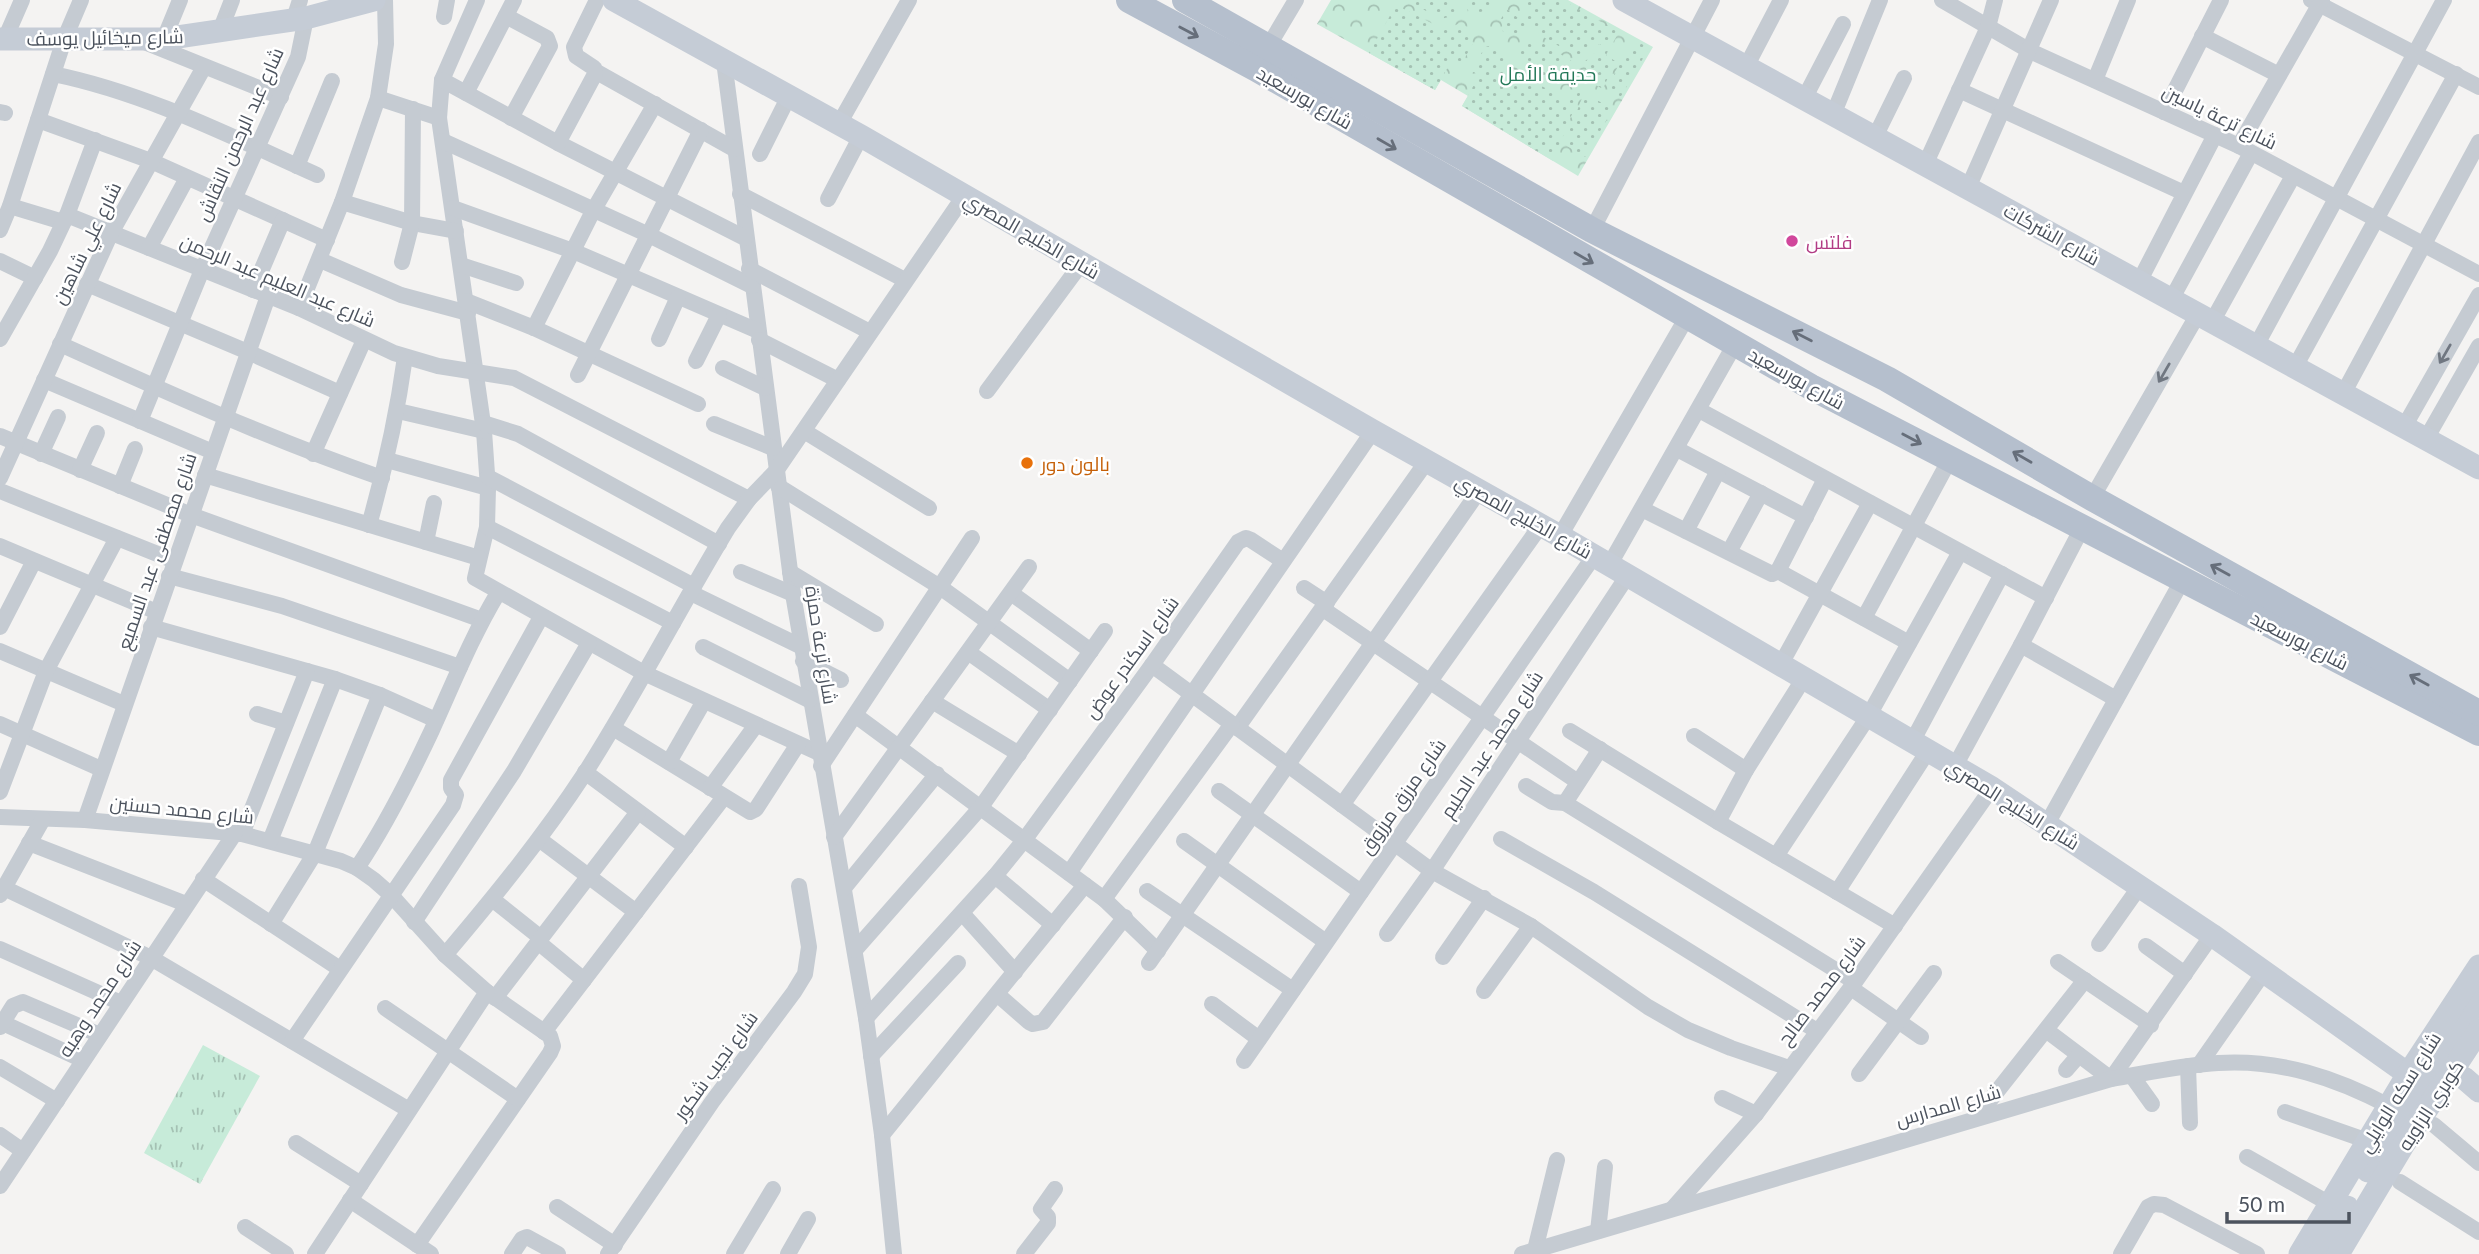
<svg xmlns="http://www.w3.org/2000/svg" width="2479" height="1254" viewBox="0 0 2479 1254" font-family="Lato,Cairo,sans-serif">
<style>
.grass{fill:url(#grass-tufts)}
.forest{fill:url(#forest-crowns)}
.garden{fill:url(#garden-dots)}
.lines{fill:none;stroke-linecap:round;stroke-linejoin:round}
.street{stroke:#c5cbd2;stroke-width:16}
.secondary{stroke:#c5ccd6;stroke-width:23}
.primary{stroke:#b5bfcd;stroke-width:26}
.oneway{stroke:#666e7a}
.oneway2{stroke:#707781}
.hotel-dot{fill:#d1479c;stroke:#fff;stroke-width:2.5}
.food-dot{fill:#e8710a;stroke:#fff;stroke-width:2.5}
.labels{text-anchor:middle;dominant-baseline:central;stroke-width:5;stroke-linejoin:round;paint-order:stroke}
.street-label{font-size:19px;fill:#4c535e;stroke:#fff}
.park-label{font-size:19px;fill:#237858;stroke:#fff}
.hotel-label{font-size:19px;fill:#b23c85;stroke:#fff;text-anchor:start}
.food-label{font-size:19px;fill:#c56008;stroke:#fff;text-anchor:start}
</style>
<defs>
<pattern id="grass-tufts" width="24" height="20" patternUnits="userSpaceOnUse" patternTransform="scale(1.75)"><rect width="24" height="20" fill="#c7ebd9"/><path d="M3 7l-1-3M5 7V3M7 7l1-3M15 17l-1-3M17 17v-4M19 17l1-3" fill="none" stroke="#a4c1b3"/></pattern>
<pattern id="forest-crowns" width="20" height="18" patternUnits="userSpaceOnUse" patternTransform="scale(1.75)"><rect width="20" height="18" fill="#c7ebd9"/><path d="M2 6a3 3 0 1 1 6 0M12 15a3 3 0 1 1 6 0" fill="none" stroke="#a4c1b3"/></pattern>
<pattern id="garden-dots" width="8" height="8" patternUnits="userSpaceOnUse" patternTransform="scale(1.75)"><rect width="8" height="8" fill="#c7ebd9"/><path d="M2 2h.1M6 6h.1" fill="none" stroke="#a4c1b3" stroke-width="1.8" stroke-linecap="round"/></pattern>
</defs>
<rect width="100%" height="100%" fill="#f4f3f2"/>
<path class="grass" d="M203 1045 260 1076 200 1184 144 1153Z"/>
<path class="forest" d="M1331 0H1568L1653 47 1578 176 1462 106 1468 96 1441 80 1435 90 1317 24Z"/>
<g class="garden">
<path d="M1406 0H1454L1456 9 1452 16 1441 19Z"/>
<path d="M1465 0H1494L1495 1 1489 11 1479 12 1473 15 1468 12Z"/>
<path d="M1525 0H1562L1619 32 1610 48 1599 44 1581 59 1528 28 1510 36 1503 32 1501 19 1506 9 1517 17 1524 16 1528 7Z"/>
<path d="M1396 5 1445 30 1460 23 1467 27V36L1473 43 1461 65 1452 60 1435 90 1369 53Z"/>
<path d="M1529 39 1539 41 1573 62 1576 73 1570 83 1559 85C1544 78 1514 67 1518 47Z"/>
<path d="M1635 40 1649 48 1620 98 1607 92 1619 63 1621 64Z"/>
<path d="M1493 45 1503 50 1506 65 1562 98 1579 91 1581 92 1553 161 1462 106 1479 76 1471 71 1485 47Z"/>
<path d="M1601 48 1608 51 1606 55 1615 61 1603 89 1590 82 1584 62Z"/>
<path d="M1584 93 1613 109 1585 157 1564 144Z"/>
</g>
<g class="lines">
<g class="street">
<path d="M477 0 442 80 439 118 484 431 488 488 487 527 475 578 644 673 819 753"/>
<path d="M1942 0 2030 51 2239 146 2479 274"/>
<path d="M2311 0 2479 87"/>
<path d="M506 16 547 38 550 46 511 118"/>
<path d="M444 17 447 0"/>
<path d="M294 19 300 0"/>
<path d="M220 31 232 0"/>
<path d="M2202 36 2279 75"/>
<path d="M5 39 22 0"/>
<path d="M164 39 180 0"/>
<path d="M147 43 281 97"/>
<path d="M1268 47 1296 0"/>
<path d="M724 61 793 594 866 1018 882 1135 894 1254"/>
<path d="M1746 67 1781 0"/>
<path d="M595 71 734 149"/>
<path d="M53 74C146 93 230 136 317 175"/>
<path d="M442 80 558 143 745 238"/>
<path d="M2095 80 2128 0"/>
<path d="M1959 90 2184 193"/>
<path d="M466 93 514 0"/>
<path d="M378 98 439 118"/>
<path d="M1804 99 1843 24"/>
<path d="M0 112 5 113"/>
<path d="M2164 112 2221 0"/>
<path d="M1833 115 1880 0"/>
<path d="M38 120 151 161 327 240"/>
<path d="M839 124 909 0"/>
<path d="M1875 137 1904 78"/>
<path d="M443 141 649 235 752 286"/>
<path d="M558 143 595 74 594 68 576 56 574 47 597 0"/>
<path d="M2239 146 2322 0"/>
<path d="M760 154 789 96"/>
<path d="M1925 165 1988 27 1995 0"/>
<path d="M297 166 332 81"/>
<path d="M1968 188 2051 0"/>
<path d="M740 194 905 280"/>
<path d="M828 199 861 136"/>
<path d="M342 202 412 223 456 231"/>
<path d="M10 206 63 222"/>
<path d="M453 208 573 251 758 331"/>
<path d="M67 215 299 308 394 353 438 366 514 378 749 499"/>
<path d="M0 230 10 206 64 40 81 0"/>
<path d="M1592 230 1712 0"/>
<path d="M149 248 187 178"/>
<path d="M320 260 401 295 468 313"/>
<path d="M0 261 35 278"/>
<path d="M402 262 412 223 413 109"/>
<path d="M461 265 516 283"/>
<path d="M749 269 870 332"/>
<path d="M2139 282 2215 135"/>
<path d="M87 284 248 352 340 393"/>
<path d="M253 290 283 220"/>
<path d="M2171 300 2251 153"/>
<path d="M466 301 534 328 698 404"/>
<path d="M299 308 342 202 378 98 386 44 385 0"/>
<path d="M2212 322 2293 176"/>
<path d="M534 328 593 211 655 104"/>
<path d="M0 339 50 251 67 215 95 140"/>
<path d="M659 339 678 297"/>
<path d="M759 340 838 380"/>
<path d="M60 344C166 392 272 440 382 478"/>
<path d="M2256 346 2444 0"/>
<path d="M696 361 719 315"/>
<path d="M2295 367 2456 74"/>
<path d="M723 368 765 388"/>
<path d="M578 375 701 130"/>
<path d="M44 380 213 452"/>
<path d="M987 391 1081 264"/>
<path d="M2343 394 2479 142"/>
<path d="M1699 410 2046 598"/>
<path d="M398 411 484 431"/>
<path d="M140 421 202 270 298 57 306 18"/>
<path d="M483 423 518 434 719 544"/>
<path d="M714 424 773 448"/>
<path d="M2404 427 2479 295"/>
<path d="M804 431 929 508"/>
<path d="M0 436 191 515 482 620"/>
<path d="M2426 439 2479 346"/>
<path d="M1677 449 1806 517"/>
<path d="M41 454 58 417"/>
<path d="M313 454 364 340"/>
<path d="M387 460 488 488"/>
<path d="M80 470 97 433"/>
<path d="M205 475 479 558"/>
<path d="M488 477 694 586"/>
<path d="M0 478 111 233 204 67"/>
<path d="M120 486 135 449"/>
<path d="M778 486 940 587 1070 681"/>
<path d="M0 491 175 561"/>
<path d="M2092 498 2198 314"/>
<path d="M1642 509 1772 574 1778 571 1909 643"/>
<path d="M369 525C385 469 397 415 405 357"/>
<path d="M487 527 673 623"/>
<path d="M1686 531 1718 471"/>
<path d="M1560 536 1687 317"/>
<path d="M426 542 434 503"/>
<path d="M0 546 157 612"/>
<path d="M1729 552 1761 493"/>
<path d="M1610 564 1735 344"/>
<path d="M1778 571 1825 479"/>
<path d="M741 572 793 594"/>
<path d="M790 572 876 624"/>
<path d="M169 576 282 606 460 667"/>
<path d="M1304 588 1327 603"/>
<path d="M691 593 800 646"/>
<path d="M1011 593 1091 651"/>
<path d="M1323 609 1578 782"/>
<path d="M1864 618 1950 459"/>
<path d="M0 627 34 561"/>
<path d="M151 627 335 679 380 695 436 720"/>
<path d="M2021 645 2116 699"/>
<path d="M703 647 809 700"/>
<path d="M0 651 124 704"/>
<path d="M968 652 1050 710"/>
<path d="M803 661 841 680"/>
<path d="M1781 664 1870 503"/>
<path d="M1152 665 1432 871 1531 926 1648 1007 1688 1030 1731 1048 1789 1068"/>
<path d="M932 701 1019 754"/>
<path d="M257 714 286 723"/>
<path d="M855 715 1104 899 1158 951"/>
<path d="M0 724 101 769"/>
<path d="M613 728 750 812 756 809 798 744"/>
<path d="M1237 728 1427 461"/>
<path d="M1570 731 1718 822 1895 926"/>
<path d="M1694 736 1746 770"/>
<path d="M1912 742 2002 574"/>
<path d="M669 762 704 701"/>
<path d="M821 766 972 538"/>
<path d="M1955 766 2021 645 2082 528"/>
<path d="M585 772 686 847"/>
<path d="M1526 786 1552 802 1565 803 1855 982"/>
<path d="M710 788 756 725"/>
<path d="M1219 791 1361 892"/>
<path d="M0 792 46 671 117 538"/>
<path d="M1565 803 1600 749"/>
<path d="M1342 805 1541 525"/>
<path d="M0 817 85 820 242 834 341 861 357 868 374 880 391 895 445 955 487 992 550 1036 553 1046 550 1053 417 1245"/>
<path d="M85 820 268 296"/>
<path d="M1718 822 1746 770 1804 678"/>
<path d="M2047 824 2183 579"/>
<path d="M242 834 307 671"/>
<path d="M834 837 1029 567"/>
<path d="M539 839 636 912"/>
<path d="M1501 839 1594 892 1817 1031"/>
<path d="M270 841 335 679"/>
<path d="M1184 841 1326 942"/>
<path d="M29 843 186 904"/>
<path d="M1776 856 1868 717 1960 552"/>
<path d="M357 868C386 825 410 777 432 730 453 684 472 636 498 593"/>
<path d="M1069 873 1373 431"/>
<path d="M995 876 1053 925"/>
<path d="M203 879 340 969"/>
<path d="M4 888 151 958 409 1110"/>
<path d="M844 888 937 774"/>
<path d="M1147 891 1293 990"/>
<path d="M1837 892 1928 751"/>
<path d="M0 895 43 819"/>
<path d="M492 899 541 938"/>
<path d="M1104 899 1232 724"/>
<path d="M962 913 1015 972"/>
<path d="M414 922 514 771 589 643"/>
<path d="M271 924 315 853 380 695"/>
<path d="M1387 934 1432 871 1628 575"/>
<path d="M538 942 584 980"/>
<path d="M2099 944 2140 886"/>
<path d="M2146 946 2185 974"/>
<path d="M0 949 121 1003"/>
<path d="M855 950 981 807 1105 631"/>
<path d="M445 955C495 896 543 837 585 773 636 693 679 609 728 528L749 499 776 471 964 196"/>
<path d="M1443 957 1484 898"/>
<path d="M2058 962 2151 1025"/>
<path d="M1149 963 1479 491"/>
<path d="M1851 988 1921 1037"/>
<path d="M1484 991 1531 926"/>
<path d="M997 994 1029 1022 1033 1024 1043 1022 1125 917"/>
<path d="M495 998 638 812"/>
<path d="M1212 1004 1259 1039"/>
<path d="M385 1008 518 1099"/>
<path d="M866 1018 995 876 1025 839 1152 665 1238 542 1246 538 1251 540 1283 561"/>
<path d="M3 1023 83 1060"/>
<path d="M0 1027 13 1006 23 1002 100 1035"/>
<path d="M2046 1030 2111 1079 2212 935"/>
<path d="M544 1032 724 797"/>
<path d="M292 1041 453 805 456 795 451 788V780L541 617"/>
<path d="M871 1056 958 963"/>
<path d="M1244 1061 1594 556"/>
<path d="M2199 1065 2264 972"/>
<path d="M2188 1066 2190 1123"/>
<path d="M0 1067 57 1101"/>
<path d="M2066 1070 2079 1055"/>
<path d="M1859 1074 1934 973"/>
<path d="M2132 1076 2152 1104"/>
<path d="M1722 1098 1756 1114"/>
<path d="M2285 1112 2368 1141"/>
<path d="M1976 1118 2085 980"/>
<path d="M2434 1125 2479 1163"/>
<path d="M0 1135 23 1151"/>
<path d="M882 1135 1085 885"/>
<path d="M296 1143 361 1184"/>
<path d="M2247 1157 2330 1204"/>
<path d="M2400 1182 2479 1232"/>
<path d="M0 1186 235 833"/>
<path d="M350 1200 431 1254"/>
<path d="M557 1207 615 1245"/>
<path d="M1673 1208 1756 1114 1855 982 1992 788"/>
<path d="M245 1227 286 1254"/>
<path d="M1598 1231 1605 1167"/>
<path d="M1535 1250 1557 1160"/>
<path d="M315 1254 487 992"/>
<path d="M512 1254 522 1239 527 1237 558 1254"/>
<path d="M608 1254 712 1102 794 992 805 974 809 947 799 886"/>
<path d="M734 1254 773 1189"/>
<path d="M788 1254 808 1219"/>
<path d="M1024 1254 1048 1223V1217L1041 1209 1055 1189"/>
<path d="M1522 1254 2111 1079C2147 1073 2183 1065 2218 1063 2280 1059 2336 1078 2389 1106"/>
<path d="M2121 1254 2148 1207 2154 1204 2164 1205 2257 1254"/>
</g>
<g class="secondary">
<path d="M614 0 861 136 1373 431 1560 536 1992 788 2212 935 2408 1074"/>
<path d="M1624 0 2479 468"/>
<path d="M0 39H164L306 18 374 0"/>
<path d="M2464 1078 2479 1091"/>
<path d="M2368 1171 2479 997"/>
<path d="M2300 1254 2408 1074 2479 966"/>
<path d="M2319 1254 2347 1207"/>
<path d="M2338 1254 2402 1147 2479 1030"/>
</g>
<g class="primary">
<path d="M1129 0 1255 68 1811 387 2479 733"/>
<path d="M1185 0 1592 230 1887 379 2092 498 2479 713"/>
</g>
</g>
<defs><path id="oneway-shaft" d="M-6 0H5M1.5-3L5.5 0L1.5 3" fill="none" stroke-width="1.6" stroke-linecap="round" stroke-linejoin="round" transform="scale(1.75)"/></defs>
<g class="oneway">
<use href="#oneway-shaft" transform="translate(1189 32) rotate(28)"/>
<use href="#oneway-shaft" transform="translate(1387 144) rotate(30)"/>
<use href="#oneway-shaft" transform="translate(1584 258) rotate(30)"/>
<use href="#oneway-shaft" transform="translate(1802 336) rotate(-153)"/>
<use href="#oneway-shaft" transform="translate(1912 439) rotate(28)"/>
<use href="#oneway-shaft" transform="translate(2022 457) rotate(-150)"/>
<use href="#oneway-shaft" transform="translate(2220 570) rotate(-151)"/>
<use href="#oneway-shaft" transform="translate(2419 680) rotate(-151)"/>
</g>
<g class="oneway2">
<use href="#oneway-shaft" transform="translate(2445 354) rotate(120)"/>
<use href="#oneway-shaft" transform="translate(2164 373) rotate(120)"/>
</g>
<circle class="hotel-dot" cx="1792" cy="241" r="7"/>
<circle class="food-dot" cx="1027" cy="463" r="7"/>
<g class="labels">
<g class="street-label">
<text transform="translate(105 37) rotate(-1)">شارع ميخائيل يوسف</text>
<text transform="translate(1305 97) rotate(30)">شارع بورسعيد</text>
<text transform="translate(2220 116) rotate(26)">شارع ترعة ياسين</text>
<text transform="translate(239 134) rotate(-66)">شارع عبد الرحمن النقاش</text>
<text transform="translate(2052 234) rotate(29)">شارع الشركات</text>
<text transform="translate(1032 235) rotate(30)">شارع الخليج المصري</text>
<text transform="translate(86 243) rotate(-64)">شارع علي شاهين</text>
<text transform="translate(278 280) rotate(23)">شارع عبد العليم عبد الرحمن</text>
<text transform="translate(1797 378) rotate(29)">شارع بورسعيد</text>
<text transform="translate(1524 516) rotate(29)">شارع الخليج المصري</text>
<text transform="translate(156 551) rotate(-71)">شارع مصطفى عبد السميع</text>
<text transform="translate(2300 640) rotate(27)">شارع بورسعيد</text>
<text transform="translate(822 645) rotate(81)">شارع ترعة حمزة</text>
<text transform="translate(1131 657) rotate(-54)">شارع اسكندر عوض</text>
<text transform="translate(1491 744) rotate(-57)">شارع محمد عبد الحليم</text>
<text transform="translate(1402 796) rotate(-55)">شارع مرزق مرزوق</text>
<text transform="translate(2013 804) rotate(32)">شارع الخليج المصري</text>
<text transform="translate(182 809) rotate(6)">شارع محمد حسنين</text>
<text transform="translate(1821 990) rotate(-53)">شارع محمد صالح</text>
<text transform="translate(99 998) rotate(-57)">شارع محمد وهبه</text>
<text transform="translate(715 1065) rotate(-54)">شارع نجيب شكور</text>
<text transform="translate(2399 1092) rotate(-58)">شارع سكه الوايلي</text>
<text transform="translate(1948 1105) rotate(-16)">شارع المدارس</text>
<text transform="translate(2430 1105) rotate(-57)">كوبري الزاويه</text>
</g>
<g class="park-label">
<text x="1548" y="73">حديقة الأمل</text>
</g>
<g class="hotel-label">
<text x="1806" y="241">فلتس</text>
</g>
<g class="food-label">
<text x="1041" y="463">بالون دور</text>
</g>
</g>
<path d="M2227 1212v10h122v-10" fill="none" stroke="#4c535e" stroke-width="3.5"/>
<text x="2238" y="1212" font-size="21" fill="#4c535e" stroke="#ffffff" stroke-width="5" paint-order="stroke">50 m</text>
</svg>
